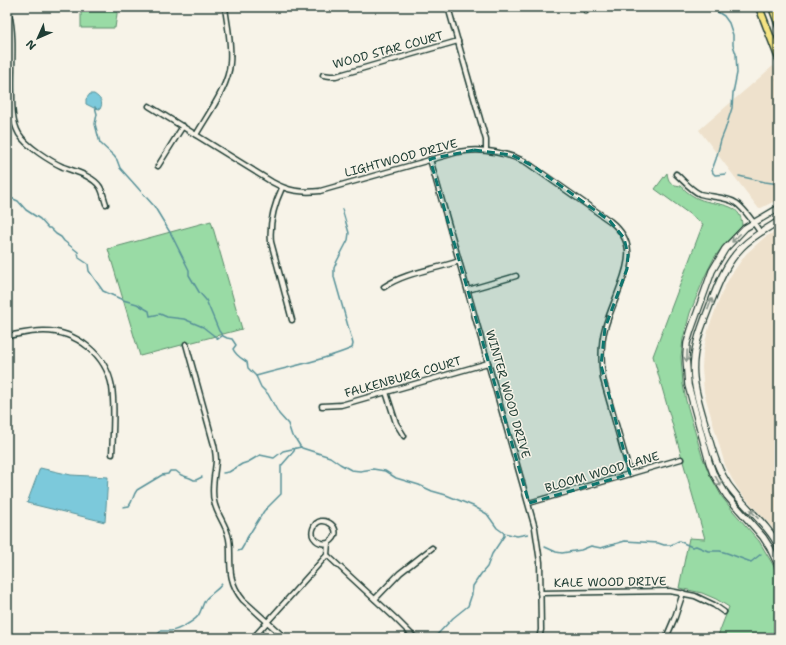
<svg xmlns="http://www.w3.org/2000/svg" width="786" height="645" viewBox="0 0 786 645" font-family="'Shantell Sans',sans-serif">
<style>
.built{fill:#eee1cc}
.green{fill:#99dba5;stroke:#5c8c6c}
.water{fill:#7cc9db;stroke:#579198}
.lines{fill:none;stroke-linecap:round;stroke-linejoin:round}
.stream{stroke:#579198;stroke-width:1.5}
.street-casing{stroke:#1f3d34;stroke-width:7}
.secondary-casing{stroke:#1f3d34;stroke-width:8}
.primary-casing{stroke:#1f3d34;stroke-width:9}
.street{stroke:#f7f3e8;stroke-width:4}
.secondary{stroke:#f7f3e8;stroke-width:5.5}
.primary{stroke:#f4e382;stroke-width:6}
.oneway{stroke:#8b988e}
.marked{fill:#0f766e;fill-opacity:0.2;stroke:#0f766e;stroke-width:3;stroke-dasharray:8 5;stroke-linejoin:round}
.labels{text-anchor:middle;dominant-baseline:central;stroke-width:3;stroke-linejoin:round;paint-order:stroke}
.street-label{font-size:12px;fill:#1f3d34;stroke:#f7f3e8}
</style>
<rect width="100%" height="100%" fill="#f7f3e8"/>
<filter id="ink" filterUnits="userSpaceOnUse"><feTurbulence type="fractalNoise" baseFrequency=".025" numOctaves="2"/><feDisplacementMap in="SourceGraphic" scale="8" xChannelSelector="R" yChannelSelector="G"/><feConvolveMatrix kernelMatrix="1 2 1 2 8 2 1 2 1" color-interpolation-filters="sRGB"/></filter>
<g filter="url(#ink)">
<g class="built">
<path d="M773 66 779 78V199L759 209 699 130Z"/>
<path d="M779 230V538L772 527 740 492 732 479 725 465 704 392 702 368 703 351 709 327 723 290 731 275 746 254 765 237Z"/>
</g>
<g class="green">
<path d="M81 7H118L115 28H81Z"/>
<path d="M667 173C668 179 669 183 675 185 676 185 680 186 681 186 683 187 684 189 686 191 690 194 694 197 699 199 716 206 742 201 742 226L726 242 714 258 705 276 690 313 683 339 681 357 683 384 686 401 702 456 709 473 722 497 733 511 759 541 772 563 779 578V638H717L729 607 716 599 702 593 679 588 689 538 705 539 653 356 703 224 655 189Z"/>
<path d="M211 221 242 329 140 356 108 249Z"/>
</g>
<g class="water">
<path d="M90 94H94C100 98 104 102 100 109L94 108 86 104V99Z"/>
<path d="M40 468 71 475 108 477 105 522 27 503Z"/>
</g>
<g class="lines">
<g class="stream">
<path d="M710 7 724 16 729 23 733 35V45L736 54 737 73 733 93 732 108 725 130 721 140 716 159 712 170 713 173 715 175 726 174"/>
<path d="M777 79 779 86"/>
<path d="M95 107 97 114 95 124 100 143 114 156 117 160 120 168 154 206 171 234 189 270V275L199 292 206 300 219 331 223 336 227 338 232 339 236 345 233 349C236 356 241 358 247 362L248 368 256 376 261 387 268 394 279 414 288 424 292 436 295 438 300 446 302 448 330 457 340 464 351 470 360 471 373 469 385 471 396 478 419 485 432 491 446 495 473 506 487 514 497 528 504 533 517 536 528 534"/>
<path d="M739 176 765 182 779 184"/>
<path d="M7 195 11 198 18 201 26 210 40 219 48 228H50L56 234 61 237 64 241 78 252 79 258 88 264 89 271 103 291 123 300 137 304 149 311 150 316 160 314 167 317 184 319 203 327 217 338 218 339 222 336"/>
<path d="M256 376C288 367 322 361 352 348L353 344 352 340 334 277V268L337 261 348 240 349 233 342 209"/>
<path d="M223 473 229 472 242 464 248 462 260 455 274 458 283 451 301 447"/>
<path d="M123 507 129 506C133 501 133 495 137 490L162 475 168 474 170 471H176L181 475 190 478 194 480H196L202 477"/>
<path d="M545 547 556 552 562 553 581 550 591 546 601 548 625 541 658 543 664 545H671L679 541 692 547 696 546 708 551H720L727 553 751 562 761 554"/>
<path d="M238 551 241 550 244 545 247 538 264 511 281 494V466L294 451 295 448"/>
<path d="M154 638 161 631C164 631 168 631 171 631 178 630 193 622 198 616 202 610 202 604 206 599 211 593 217 591 222 584"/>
<path d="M434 638 453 618 468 606 472 594 473 586 481 574 487 567 492 554 504 536V533"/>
</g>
<defs>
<g id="street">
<path d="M448 7 486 140V150"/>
<path d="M584 7 586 11"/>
<path d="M7 13 9 14C15 37 11 68 12 93 12 106 12 122 19 134 26 146 50 161 63 167 74 171 93 176 100 187 103 192 104 199 106 204"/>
<path d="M323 75 330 76H336L458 41"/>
<path d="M149 106 272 182C288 191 301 193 320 191L458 152C482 147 504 152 526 162L610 221C635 241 630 261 620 287 615 301 609 314 605 328 600 345 601 362 603 379L630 474"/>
<path d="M196 135C208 114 229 86 230 63 232 44 227 25 225 7"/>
<path d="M430 159 535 528 540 562 541 630 539 638"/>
<path d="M158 166 183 126"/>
<path d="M676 174C684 181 691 190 700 194 710 197 728 197 736 203 745 209 754 223 760 232"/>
<path d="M282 188C274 205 269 222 271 242L292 320"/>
<path d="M384 287C406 272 434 270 459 261"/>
<path d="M468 290 516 276"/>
<path d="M7 336C19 334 31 331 44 331 76 331 106 354 112 387 115 409 113 432 112 454"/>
<path d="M186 344 214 445C215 450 216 455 216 461 215 474 211 488 214 501 216 513 225 523 228 535 230 541 230 547 230 553 230 572 230 584 243 600L285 638"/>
<path d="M386 392 396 423 404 436"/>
<path d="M322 406 341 405 488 363"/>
<path d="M529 503 681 459"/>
<path d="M327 555 395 618 415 638"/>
<path d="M327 555 328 543C349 531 320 509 313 529 310 538 319 545 328 543"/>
<path d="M540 593 670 591 695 596 714 605 724 612"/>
<path d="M375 599 400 573 432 548"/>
<path d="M253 638 327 555"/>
<path d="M666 638 675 617 683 593"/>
</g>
<g id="secondary">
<path d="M779 208 745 228 725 249 712 271 691 330 687 343 686 356 687 371 688 385 709 462 713 473 727 496 763 537 770 548 779 567"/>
<path d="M779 221C766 229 753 236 742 247 726 263 718 284 710 305 701 328 691 352 694 378 696 396 702 413 707 431 711 446 715 462 723 476 737 503 766 520 779 547"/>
</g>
<g id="primary">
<path d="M759 7 779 59"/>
<path d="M772 7 779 26"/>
</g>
</defs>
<use href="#street" class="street-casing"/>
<use href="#secondary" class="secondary-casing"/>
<use href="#primary" class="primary-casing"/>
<use href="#street" class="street"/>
<use href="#secondary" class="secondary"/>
<use href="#primary" class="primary"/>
</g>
<defs><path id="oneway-shaft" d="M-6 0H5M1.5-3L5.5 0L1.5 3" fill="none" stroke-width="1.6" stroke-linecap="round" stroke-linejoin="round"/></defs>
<g class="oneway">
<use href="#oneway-shaft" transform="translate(736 238) rotate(135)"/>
<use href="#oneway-shaft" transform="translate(710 304) rotate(-69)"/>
<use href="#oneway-shaft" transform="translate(687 356) rotate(92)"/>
<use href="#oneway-shaft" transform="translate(718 481) rotate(61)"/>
<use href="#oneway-shaft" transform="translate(754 514) rotate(-133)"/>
</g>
</g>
<path class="marked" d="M474 150 512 155 533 166 610 221 624 238 628 255 627 269 605 328 601 365 630 474 529 503 430 159Z"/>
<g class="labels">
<g class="street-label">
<text transform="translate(388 50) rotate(-15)">WOOD STAR COURT</text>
<text transform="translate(401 158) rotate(-15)">LIGHTWOOD DRIVE</text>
<text transform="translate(403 377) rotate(-16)">FALKENBURG COURT</text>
<text transform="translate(508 394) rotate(74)">WINTER WOOD DRIVE</text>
<text transform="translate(602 472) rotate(-16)">BLOOM WOOD LANE</text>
<text transform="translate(610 582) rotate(-1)">KALE WOOD DRIVE</text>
</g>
</g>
<rect width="786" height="645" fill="none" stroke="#f7f3e8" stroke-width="24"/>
<rect x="12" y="12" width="762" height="621" fill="none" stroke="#1f3d34" stroke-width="1.5" filter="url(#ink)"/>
<g transform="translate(38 38) rotate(225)" stroke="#f7f3e8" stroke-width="3" paint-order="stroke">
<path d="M0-3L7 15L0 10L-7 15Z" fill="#1f3d34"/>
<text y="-6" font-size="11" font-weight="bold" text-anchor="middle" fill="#1f3d34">N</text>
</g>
</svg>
